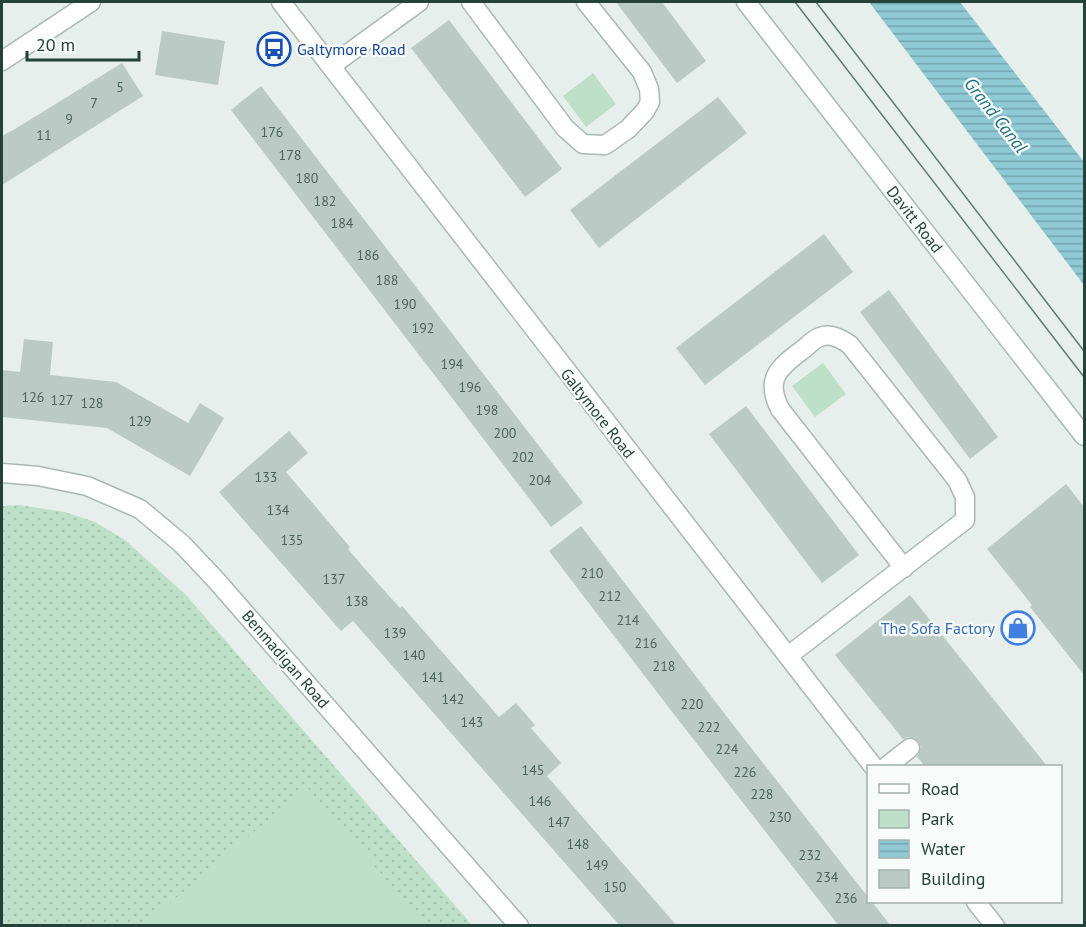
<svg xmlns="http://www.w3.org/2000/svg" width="1086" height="927" viewBox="0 0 1086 927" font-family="'PT Sans',sans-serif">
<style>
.grass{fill:url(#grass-dots)}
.green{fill:#bfe0c8}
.water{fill:url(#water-rules)}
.building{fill:#bbcac4}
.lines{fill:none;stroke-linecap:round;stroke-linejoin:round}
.service-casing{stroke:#a8b8b2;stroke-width:21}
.minor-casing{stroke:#a8b8b2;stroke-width:21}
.secondary-casing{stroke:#a4bbb3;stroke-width:21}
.service{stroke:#fff;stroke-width:18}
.minor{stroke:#fff;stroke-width:18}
.secondary{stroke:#fff;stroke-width:18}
.tram{stroke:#5f7d75;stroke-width:1.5}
.labels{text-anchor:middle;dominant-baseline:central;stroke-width:4.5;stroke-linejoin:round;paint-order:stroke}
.number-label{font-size:14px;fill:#4a645c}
.transit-label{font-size:16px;fill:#164399;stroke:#f7fbf9;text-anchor:start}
.street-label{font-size:16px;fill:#24423a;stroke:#f7fbf9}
.shop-label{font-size:16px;fill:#366cbe;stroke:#f7fbf9;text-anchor:end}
.water-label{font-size:18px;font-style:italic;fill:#1c6f80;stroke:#f7fbf9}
</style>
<defs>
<pattern id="grass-dots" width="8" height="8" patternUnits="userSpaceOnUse" patternTransform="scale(1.5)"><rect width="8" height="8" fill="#bfe0c8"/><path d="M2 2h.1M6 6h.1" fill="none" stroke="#a4c1ad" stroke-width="1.8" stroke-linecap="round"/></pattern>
<pattern id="water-rules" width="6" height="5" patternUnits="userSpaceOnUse" patternTransform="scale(1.5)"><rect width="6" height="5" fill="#8ec9d4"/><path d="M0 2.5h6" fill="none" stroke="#74a5ad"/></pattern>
</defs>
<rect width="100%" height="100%" fill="#e6efeb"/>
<path class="grass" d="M19 505 65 512 95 522 125 540 186 595 472 925H2V506Z"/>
<g class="green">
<path d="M593 73 616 104 586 127 563 96Z"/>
<path d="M823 363 846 394 815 417 792 386Z"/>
<path d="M307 787 425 925H144Z"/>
</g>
<path class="water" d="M869 2H960L1084 162V285Z"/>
<g class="building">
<path d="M616 2H662L706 61 677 83Z"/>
<path d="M449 20 562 169 525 197 411 48Z"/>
<path d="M162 31 225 41 218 85 155 75Z"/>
<path d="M122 63 143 96 2 185V136L15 129Z"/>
<path d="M261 86 583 503 551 527 231 110Z"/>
<path d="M718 97 747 133 599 248 570 210Z"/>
<path d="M824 234 853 272 705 385 676 348Z"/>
<path d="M889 290 998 437 970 459 860 312Z"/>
<path d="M24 339 53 342 50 375 116 382 188 423 200 403 224 418 190 476 107 428 2 417V370L20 372Z"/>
<path d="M746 406 859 555 822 583 709 434Z"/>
<path d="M289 431 308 453 286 472 350 547 348 549 365 569 400 608 402 606 499 717 516 703 535 725 531 728 561 763 547 776 677 926H620L353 621 341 631 219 492Z"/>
<path d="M1066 484 1084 507V675L1030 607 1032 605 987 549Z"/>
<path d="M581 526 734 726 868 897V902H872L891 926H839L673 713 549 551Z"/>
<path d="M910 595 1011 721 1047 766H925L917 757 921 747 918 741 909 737 903 739 835 655Z"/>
</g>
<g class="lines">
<defs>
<g id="service">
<path d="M471 2 565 128 583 144 605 145 628 129 645 111 650 102 649 89 642 72 586 2"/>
<path d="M331 66 419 2"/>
<path d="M788 656 965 520V497L957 480 850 345C842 339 831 332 820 337 813 339 807 347 801 351 778 368 765 380 780 409L904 568"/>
<path d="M887 766 910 748"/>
</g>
<g id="minor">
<path d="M281 2 873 766"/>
<path d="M2 61 91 2"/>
<path d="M2 473 38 476 87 486 140 509 182 544 215 579 519 926"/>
<path d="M976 902 995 926"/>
</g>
<path id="secondary" d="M746 2 1084 436"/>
</defs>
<use href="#service" class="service-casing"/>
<use href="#minor" class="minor-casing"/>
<use href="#secondary" class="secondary-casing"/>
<use href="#service" class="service"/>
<use href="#minor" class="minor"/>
<use href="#secondary" class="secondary"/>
<g class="tram">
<path d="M795 2 1084 377"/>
<path d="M816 2 1084 351"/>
</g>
</g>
<defs>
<symbol id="bus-ring" viewBox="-11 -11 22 22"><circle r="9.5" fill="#f7fbf9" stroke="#1a4fb4" stroke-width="1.5"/><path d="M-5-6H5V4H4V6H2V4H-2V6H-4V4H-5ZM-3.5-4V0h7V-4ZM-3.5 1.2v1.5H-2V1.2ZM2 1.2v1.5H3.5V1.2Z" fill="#1a4fb4"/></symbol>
<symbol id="shop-ring" viewBox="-11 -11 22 22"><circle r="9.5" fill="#f7fbf9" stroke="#3f7fe0" stroke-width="1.5"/><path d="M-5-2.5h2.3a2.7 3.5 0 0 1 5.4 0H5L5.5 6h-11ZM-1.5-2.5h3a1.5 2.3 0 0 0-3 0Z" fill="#3f7fe0"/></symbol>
</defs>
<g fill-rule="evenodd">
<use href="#bus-ring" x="255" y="30" width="38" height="38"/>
<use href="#shop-ring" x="999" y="609" width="38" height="38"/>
</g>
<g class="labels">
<g class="number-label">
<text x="120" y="87">5</text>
<text x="94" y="103">7</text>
<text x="69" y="119">9</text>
<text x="272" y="132">176</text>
<text x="44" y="135">11</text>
<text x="290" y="155">178</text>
<text x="307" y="178">180</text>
<text x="325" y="201">182</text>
<text x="342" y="223">184</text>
<text x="368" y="255">186</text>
<text x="387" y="280">188</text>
<text x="405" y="304">190</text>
<text x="423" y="328">192</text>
<text x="452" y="364">194</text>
<text x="470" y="387">196</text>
<text x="33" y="397">126</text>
<text x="62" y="400">127</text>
<text x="92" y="403">128</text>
<text x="487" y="410">198</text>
<text x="140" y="421">129</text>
<text x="505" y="433">200</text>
<text x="523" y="457">202</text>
<text x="266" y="477">133</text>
<text x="540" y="480">204</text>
<text x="278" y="510">134</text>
<text x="292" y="540">135</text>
<text x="592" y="573">210</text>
<text x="334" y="579">137</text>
<text x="610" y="596">212</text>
<text x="357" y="601">138</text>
<text x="628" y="620">214</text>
<text x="395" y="633">139</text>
<text x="646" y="643">216</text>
<text x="414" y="655">140</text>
<text x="664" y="666">218</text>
<text x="433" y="677">141</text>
<text x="453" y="699">142</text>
<text x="692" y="704">220</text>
<text x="472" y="722">143</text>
<text x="709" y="727">222</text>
<text x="727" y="749">224</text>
<text x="533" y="770">145</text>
<text x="745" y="772">226</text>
<text x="762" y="794">228</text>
<text x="540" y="801">146</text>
<text x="780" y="817">230</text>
<text x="559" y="822">147</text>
<text x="578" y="844">148</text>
<text x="810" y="855">232</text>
<text x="597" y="865">149</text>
<text x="827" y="877">234</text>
<text x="615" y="887">150</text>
<text x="846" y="898">236</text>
</g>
<g class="transit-label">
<text x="297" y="49">Galtymore Road</text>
</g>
<g class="street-label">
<text transform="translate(915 219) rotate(52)">Davitt Road</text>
<text transform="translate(598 413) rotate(52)">Galtymore Road</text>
<text transform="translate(286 659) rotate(49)">Benmadigan Road</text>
</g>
<g class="shop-label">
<text x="995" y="628">The Sofa Factory</text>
</g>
<g class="water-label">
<text transform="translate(996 115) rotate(52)">Grand Canal</text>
</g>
</g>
<rect width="1086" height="927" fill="none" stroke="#24423a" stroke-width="6"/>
<rect x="867" y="765" width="195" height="138" fill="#f7fbf9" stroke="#a3b1ad" stroke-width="1.5"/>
<rect x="879" y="784" width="30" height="9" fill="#ffffff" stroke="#a3b1ad" stroke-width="1.5"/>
<text x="921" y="795" font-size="18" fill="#24423a">Road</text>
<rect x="879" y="810" width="30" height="18" fill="#bfe0c8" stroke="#a3b1ad" stroke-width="1.5"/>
<text x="921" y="825" font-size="18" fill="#24423a">Park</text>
<rect x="879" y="840" width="30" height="18" fill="url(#water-rules)" stroke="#a3b1ad" stroke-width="1.5"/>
<text x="921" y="855" font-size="18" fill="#24423a">Water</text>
<rect x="879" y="870" width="30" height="18" fill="#bbcac4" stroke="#a3b1ad" stroke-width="1.5"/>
<text x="921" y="885" font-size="18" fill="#24423a">Building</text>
<path d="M27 51v9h112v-9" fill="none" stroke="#24423a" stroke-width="3"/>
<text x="36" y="51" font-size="18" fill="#24423a" stroke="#f7fbf9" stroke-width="4.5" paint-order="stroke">20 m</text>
</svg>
